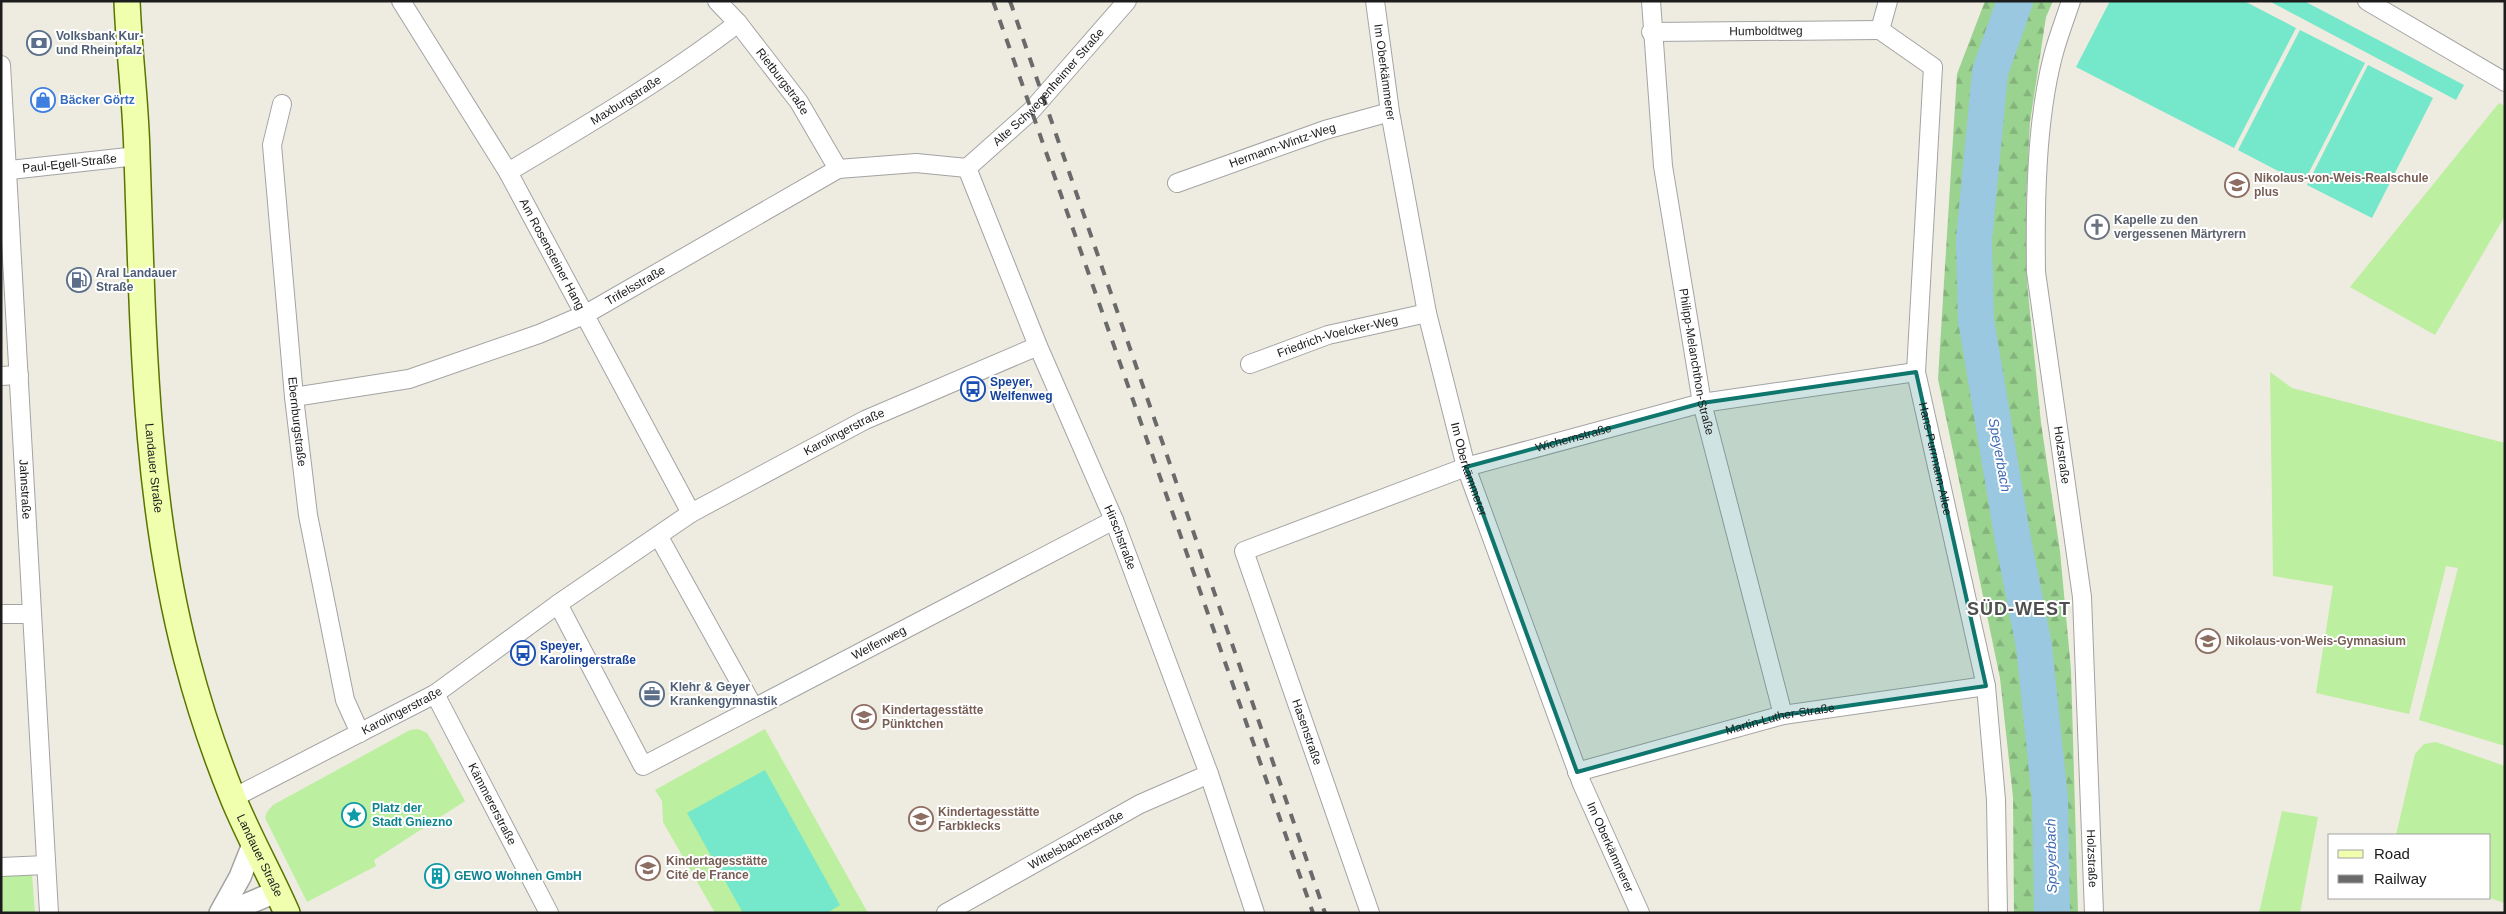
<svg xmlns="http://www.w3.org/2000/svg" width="2506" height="914" viewBox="0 0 2506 914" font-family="Arial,sans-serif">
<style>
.grass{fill:#bcef9f}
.forest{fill:url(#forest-firs)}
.pitch{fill:#75e7ca}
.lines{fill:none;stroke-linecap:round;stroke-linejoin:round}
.river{stroke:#9bc8e1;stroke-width:36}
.minor-casing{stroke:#a3a3a3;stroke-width:20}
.tertiary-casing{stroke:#a3a3a3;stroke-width:24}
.secondary-casing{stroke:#597500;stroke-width:28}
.minor{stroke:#fff;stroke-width:18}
.tertiary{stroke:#fff;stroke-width:21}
.secondary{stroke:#f0ffad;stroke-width:25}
.rail{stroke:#6a6a6a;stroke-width:4;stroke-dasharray:10 10;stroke-linecap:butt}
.marked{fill:#0f766e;fill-opacity:0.2;stroke:#0f766e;stroke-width:4;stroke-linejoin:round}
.labels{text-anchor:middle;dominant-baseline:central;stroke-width:4;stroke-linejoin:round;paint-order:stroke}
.street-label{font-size:12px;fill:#1c1c1c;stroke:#fff}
.service-label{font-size:12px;font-weight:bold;fill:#4e5e75;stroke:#fff;text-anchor:start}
.shop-label{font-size:12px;font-weight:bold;fill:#366cbe;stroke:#fff;text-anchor:start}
.education-label{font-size:12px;font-weight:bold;fill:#785e54;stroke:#fff;text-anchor:start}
.worship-label{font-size:12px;font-weight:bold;fill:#5b616d;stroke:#fff;text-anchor:start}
.transit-label{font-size:12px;font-weight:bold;fill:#164399;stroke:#fff;text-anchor:start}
.culture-label{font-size:12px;font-weight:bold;fill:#0d838f;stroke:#fff;text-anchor:start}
.water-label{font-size:14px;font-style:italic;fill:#3f6ab4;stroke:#fff}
.district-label{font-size:18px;font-weight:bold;letter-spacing:1px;fill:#4f4f4f;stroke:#fff}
</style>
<defs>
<pattern id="forest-firs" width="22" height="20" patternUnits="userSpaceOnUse" patternTransform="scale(1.25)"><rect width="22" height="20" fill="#9ad290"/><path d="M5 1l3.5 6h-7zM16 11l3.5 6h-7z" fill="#84b47c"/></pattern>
</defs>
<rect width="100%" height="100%" fill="#eeece0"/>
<g class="grass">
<path d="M2499 103 2505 106V216L2435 335 2350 287Z"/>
<path d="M2270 372 2292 388 2505 443V746L2419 720 2458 568 2446 566 2409 714 2316 693 2333 586 2273 576Z"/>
<path d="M418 729 427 733 432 741 465 801 374 860 376 866 307 902 265 818 267 812 273 805 410 730Z"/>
<path d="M765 729 868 913H715L663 822 662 801 655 790Z"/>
<path d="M2436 742 2505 766V903L2490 898V835H2396L2415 754 2424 744Z"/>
<path d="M2282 811 2318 817 2300 913H2259Z"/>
<path d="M1 875H32L35 913H1Z"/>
</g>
<path class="forest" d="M1985 1H2053L2046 17 2030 122 2026 201 2027 282 2041 423 2060 551 2071 670 2078 913H2014L2013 797 2000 678 1938 379 1957 74Z"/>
<g class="pitch">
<path d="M2110 1H2244L2296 28 2234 148 2076 67Z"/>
<path d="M2269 1H2304L2464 85 2456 100Z"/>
<path d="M2300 30 2365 63 2303 184 2238 150Z"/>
<path d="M2368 65 2433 98 2372 218 2307 185Z"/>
<path d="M765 770 840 905 827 913H743L687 813Z"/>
</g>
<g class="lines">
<path class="river" d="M2015 1 1990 72 1974 240 1976 320 2012 534 2034 646 2050 799 2052 913"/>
<defs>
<g id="minor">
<path id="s1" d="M401 1 508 172 691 513"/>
<path id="s2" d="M717 1 738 23 799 102 838 169"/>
<path id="s3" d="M1375 1 1390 112 1427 313 1466 467 1582 784 1640 913"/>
<path id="s4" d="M1651 1 1663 166 1702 403 1783 715"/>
<path id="s5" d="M2071 1C2065 19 2058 37 2053 56 2036 122 2035 204 2036 272L2082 597 2094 913"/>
<path d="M2367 1 2505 82"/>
<path id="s6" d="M1880 30 1933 67 1916 372 1986 686 1996 800 1998 913"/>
<path d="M1880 30 1888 1"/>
<path id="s7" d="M1651 32 1880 30"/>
<path id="s8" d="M1 65 49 913"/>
<path id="s9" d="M282 104 272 145 294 397 308 515 345 700 360 733"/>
<path id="s10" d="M967 168 1038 346 1114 520 1209 774 1255 913"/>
<path id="s11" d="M967 168 1031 111 1127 1"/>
<path id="s12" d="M1 171 137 156"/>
<path id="s13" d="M508 172C587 125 665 79 738 23"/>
<path id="s14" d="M1177 183 1325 130 1390 112"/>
<path id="s15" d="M1250 364 1328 335 1427 313"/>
<path d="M1 376 19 375"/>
<path id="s16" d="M294 397 409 379 539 334 586 314 838 169 916 163 967 168"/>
<path d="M659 537 754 708"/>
<path id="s17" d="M558 604 643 766 1114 520"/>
<path d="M1 614H32"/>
<path id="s18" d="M435 694 549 913"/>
<path id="s19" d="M1577 772 1783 715 1986 686"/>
<path id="s20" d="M233 798 435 694 558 604 691 513 865 420 1038 346"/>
<path d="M1 867 46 865"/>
<path id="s21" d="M946 913 1140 804 1209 774"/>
<path id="s22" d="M1370 913 1244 551 1466 467 1702 403 1916 372"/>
</g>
<g id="tertiary">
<path d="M220 913 240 877 254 842"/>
<path d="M226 913 278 891"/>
</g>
<g id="secondary">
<path id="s23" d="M127 1C129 53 136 104 137 156 143 324 144 496 187 660 199 706 215 754 233 798 249 837 270 874 287 913"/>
</g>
</defs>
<use href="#minor" class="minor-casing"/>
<use href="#tertiary" class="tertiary-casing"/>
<use href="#secondary" class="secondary-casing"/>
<use href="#minor" class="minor"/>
<use href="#tertiary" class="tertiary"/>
<use href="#secondary" class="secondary"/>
<g class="rail">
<path d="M993 1 1313 913"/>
<path d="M1010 1 1325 913"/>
</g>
</g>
<path class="marked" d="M1916 372 1986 686 1783 715 1577 772 1466 467 1702 403Z"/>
<defs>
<symbol id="bank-ring" viewBox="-11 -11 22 22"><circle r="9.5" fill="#fff" stroke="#5c6f8a" stroke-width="1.5"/><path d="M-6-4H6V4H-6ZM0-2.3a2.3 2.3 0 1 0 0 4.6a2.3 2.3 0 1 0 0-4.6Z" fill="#5c6f8a"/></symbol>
<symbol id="shop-ring" viewBox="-11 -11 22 22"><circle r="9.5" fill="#fff" stroke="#3f7fe0" stroke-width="1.5"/><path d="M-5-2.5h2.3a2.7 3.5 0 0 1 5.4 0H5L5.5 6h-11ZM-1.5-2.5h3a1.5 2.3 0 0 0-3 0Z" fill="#3f7fe0"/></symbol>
<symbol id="school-ring" viewBox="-11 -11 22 22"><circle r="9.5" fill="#fff" stroke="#8d6e63" stroke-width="1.5"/><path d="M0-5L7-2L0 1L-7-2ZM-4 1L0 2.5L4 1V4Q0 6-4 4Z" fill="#8d6e63"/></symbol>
<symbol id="church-ring" viewBox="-11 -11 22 22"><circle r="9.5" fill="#fff" stroke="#6b7280" stroke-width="1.5"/><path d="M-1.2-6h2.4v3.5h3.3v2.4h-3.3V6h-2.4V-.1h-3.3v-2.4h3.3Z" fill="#6b7280"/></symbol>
<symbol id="fuel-ring" viewBox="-11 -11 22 22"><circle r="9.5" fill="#fff" stroke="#5c6f8a" stroke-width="1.5"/><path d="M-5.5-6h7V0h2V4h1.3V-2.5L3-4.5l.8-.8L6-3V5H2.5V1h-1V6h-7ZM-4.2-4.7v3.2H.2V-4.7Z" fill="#5c6f8a"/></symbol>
<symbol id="bus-ring" viewBox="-11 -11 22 22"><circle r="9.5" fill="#fff" stroke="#1a4fb4" stroke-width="1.5"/><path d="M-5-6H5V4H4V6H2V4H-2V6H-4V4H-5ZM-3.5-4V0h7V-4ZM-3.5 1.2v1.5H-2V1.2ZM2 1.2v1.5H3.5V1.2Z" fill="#1a4fb4"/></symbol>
<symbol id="office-ring" viewBox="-11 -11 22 22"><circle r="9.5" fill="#fff" stroke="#5c6f8a" stroke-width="1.5"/><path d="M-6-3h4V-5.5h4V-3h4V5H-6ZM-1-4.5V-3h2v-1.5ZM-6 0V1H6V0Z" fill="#5c6f8a"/></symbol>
<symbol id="sight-ring" viewBox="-11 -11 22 22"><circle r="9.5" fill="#fff" stroke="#0f9aa8" stroke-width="1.5"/><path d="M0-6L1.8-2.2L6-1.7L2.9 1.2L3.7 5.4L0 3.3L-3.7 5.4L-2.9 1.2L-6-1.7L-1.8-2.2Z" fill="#0f9aa8"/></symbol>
<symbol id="building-ring" viewBox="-11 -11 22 22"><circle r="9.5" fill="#fff" stroke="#0f9aa8" stroke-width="1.5"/><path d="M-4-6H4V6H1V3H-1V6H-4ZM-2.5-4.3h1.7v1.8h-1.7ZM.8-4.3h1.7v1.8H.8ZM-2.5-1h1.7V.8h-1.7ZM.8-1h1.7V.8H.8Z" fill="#0f9aa8"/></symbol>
</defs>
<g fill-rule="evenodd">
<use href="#bank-ring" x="25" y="29" width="28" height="28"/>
<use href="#shop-ring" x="29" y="86" width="28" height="28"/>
<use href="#school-ring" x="2223" y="171" width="28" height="28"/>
<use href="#church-ring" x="2083" y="213" width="28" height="28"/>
<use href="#fuel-ring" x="65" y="266" width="28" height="28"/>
<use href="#bus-ring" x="959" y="375" width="28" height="28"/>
<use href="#school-ring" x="2194" y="627" width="28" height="28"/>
<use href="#bus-ring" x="509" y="639" width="28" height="28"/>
<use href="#office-ring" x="638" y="680" width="28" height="28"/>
<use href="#school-ring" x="850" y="703" width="28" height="28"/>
<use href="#sight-ring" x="340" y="801" width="28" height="28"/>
<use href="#school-ring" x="907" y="805" width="28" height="28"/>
<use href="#school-ring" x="634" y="854" width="28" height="28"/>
<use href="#building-ring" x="423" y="862" width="28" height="28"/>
</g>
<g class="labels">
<g class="street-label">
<text stroke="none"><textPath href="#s7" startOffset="115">Humboldtweg</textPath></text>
<text stroke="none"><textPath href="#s3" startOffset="72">Im Oberkämmerer</textPath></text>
<text stroke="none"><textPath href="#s2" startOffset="104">Rietburgstraße</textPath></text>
<text stroke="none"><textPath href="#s11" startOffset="115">Alte Schwegenheimer Straße</textPath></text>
<text stroke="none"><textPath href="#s13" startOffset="138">Maxburgstraße</textPath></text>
<text stroke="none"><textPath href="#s14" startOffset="112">Hermann-Wintz-Weg</textPath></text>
<text stroke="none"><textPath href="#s12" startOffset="69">Paul-Egell-Straße</textPath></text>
<text stroke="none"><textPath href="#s1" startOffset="295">Am Rosensteiner Hang</textPath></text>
<text stroke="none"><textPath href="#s16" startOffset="362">Trifelsstraße</textPath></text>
<text stroke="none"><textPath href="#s15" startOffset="92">Friedrich-Voelcker-Weg</textPath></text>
<text stroke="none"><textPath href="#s4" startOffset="364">Philipp-Melanchthon-Straße</textPath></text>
<text stroke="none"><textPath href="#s9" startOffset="320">Ebernburgstraße</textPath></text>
<text stroke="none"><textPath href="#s20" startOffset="714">Karolingerstraße</textPath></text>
<text stroke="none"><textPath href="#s22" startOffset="732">Wichernstraße</textPath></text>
<text stroke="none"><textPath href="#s5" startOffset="460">Holzstraße</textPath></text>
<text stroke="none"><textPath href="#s6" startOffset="459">Hans-Purrmann-Allee</textPath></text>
<text stroke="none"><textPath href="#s23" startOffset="468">Landauer Straße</textPath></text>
<text stroke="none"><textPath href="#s3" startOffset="478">Im Oberkämmerer</textPath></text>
<text stroke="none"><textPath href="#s8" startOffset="425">Jahnstraße</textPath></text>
<text stroke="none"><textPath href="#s10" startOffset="400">Hirschstraße</textPath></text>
<text stroke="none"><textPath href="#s17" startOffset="449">Welfenweg</textPath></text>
<text stroke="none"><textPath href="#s20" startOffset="190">Karolingerstraße</textPath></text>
<text stroke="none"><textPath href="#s19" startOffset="210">Martin-Luther-Straße</textPath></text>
<text transform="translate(1307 732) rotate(71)">Hasenstraße</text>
<text stroke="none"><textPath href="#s18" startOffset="124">Kämmererstraße</textPath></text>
<text stroke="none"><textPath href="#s21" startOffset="149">Wittelsbacherstraße</textPath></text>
<text stroke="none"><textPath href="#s3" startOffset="882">Im Oberkämmerer</textPath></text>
<text stroke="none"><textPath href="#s23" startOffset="872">Landauer Straße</textPath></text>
<text stroke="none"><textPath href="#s5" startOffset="865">Holzstraße</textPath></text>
</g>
<g class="service-label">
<text x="56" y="36">Volksbank Kur-<tspan x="56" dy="14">und Rheinpfalz</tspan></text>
<text x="96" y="273">Aral Landauer<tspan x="96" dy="14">Straße</tspan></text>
<text x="670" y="687">Klehr &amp; Geyer<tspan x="670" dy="14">Krankengymnastik</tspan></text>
</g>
<g class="shop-label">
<text x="60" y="100">Bäcker Görtz</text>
</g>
<g class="education-label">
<text x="2254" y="178">Nikolaus-von-Weis-Realschule<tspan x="2254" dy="14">plus</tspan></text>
<text x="2226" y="641">Nikolaus-von-Weis-Gymnasium</text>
<text x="882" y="710">Kindertagesstätte<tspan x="882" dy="14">Pünktchen</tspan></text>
<text x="938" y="812">Kindertagesstätte<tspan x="938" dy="14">Farbklecks</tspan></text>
<text x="666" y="861">Kindertagesstätte<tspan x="666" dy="14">Cité de France</tspan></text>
</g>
<g class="worship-label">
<text x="2114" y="220">Kapelle zu den<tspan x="2114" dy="14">vergessenen Märtyrern</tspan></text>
</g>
<g class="transit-label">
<text x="990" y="382">Speyer,<tspan x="990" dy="14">Welfenweg</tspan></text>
<text x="540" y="646">Speyer,<tspan x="540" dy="14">Karolingerstraße</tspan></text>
</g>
<g class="culture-label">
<text x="372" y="808">Platz der<tspan x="372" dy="14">Stadt Gniezno</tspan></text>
<text x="454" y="876">GEWO Wohnen GmbH</text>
</g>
<g class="water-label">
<text transform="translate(2000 455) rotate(80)">Speyerbach</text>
<text transform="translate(2051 856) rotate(-91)">Speyerbach</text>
</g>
<g class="district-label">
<text x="2019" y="609">SÜD-WEST</text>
</g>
</g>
<rect width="2506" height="914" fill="none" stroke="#1c1c1c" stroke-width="5"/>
<rect x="2328" y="834" width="162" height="65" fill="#ffffff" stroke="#a4a4a4"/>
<rect x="2338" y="850" width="25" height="8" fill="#f0ffad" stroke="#a4a4a4"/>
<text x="2374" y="859" font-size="15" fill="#1c1c1c">Road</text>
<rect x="2338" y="875" width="25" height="8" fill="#6a6a6a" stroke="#a4a4a4"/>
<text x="2374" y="884" font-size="15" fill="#1c1c1c">Railway</text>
</svg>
